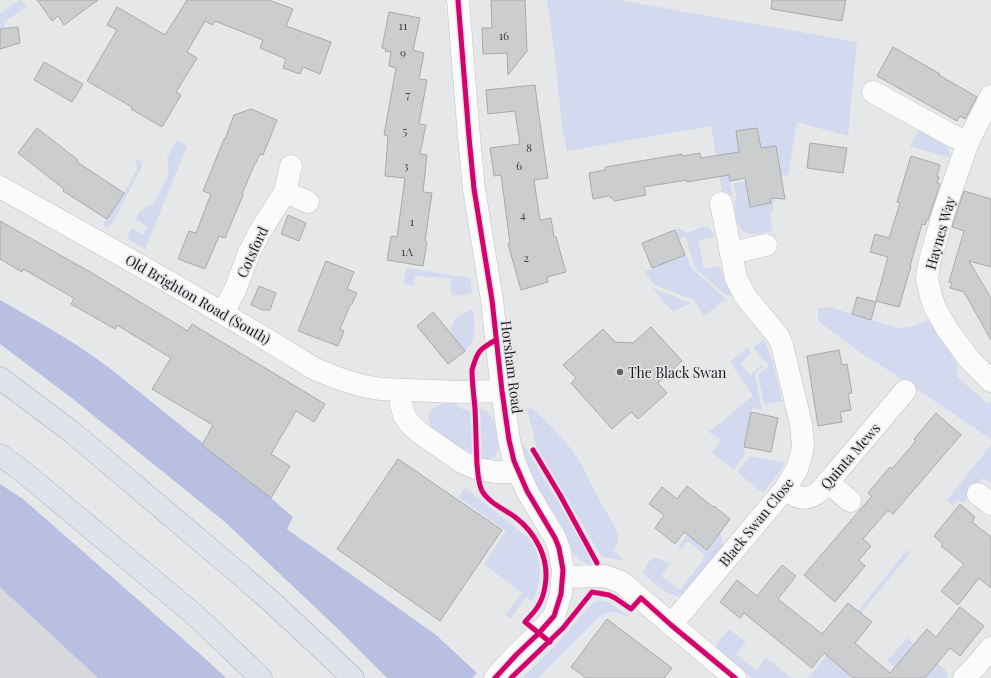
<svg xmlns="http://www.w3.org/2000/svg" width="991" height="678" viewBox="0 0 991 678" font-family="'Playfair Display',serif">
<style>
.built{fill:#d6d8de}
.green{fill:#d3d9ee}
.forest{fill:#b8bfe0}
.building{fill:#cccdce;stroke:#aaaaac}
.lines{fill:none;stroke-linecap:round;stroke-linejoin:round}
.minor-casing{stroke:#c1c2c3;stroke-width:23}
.highway-casing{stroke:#abadb8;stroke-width:23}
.minor{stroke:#fbfbfc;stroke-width:22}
.highway{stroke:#dfe1eb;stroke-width:22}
.cycleway-casing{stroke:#e5e6e9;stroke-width:8}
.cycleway{stroke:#d6006c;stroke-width:5}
.poi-dot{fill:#616263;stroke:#e5e6e9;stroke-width:1.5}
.labels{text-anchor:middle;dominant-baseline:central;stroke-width:3;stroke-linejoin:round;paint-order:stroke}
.number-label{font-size:12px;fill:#464748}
.street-label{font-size:14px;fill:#1a1a1b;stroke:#e5e6e9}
.poi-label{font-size:14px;fill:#1a1a1b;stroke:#e5e6e9;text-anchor:start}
</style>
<rect width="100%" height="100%" fill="#e6e7e8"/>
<path class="built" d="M0 587 37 621 98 678H0Z"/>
<g class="green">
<path d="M19 0H21L26 7 4 22 5 28 0 29V14Z"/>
<path d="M547 0H618L857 42 848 136 797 122 788 176 774 173 780 172 776 146 761 148 757 128 736 131 739 152 725 155 732 195 723 197 711 126 567 151 563 130 562 126 556 66Z"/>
<path d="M919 130 947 146 950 152 951 158 910 146Z"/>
<path d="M177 140 187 146 145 249 128 239 129 233 132 228 143 235 148 227 136 219 139 212 154 203 169 174 167 158Z"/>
<path d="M136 159 141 162 142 165 141 168 113 222C109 226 108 228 103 225L124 193 137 170Z"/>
<path d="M778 179 772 213 770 214 773 231C766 232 758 234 751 234 735 233 736 212 734 201L737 199 733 183 749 181 746 186 750 207 771 203 767 181Z"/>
<path d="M706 226C711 228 712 231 714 237L698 240 704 269 720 266 724 279 731 295H726L695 268 685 236 678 239 675 230 679 228 686 233Z"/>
<path d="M686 254 692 269 726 299 704 316 694 300 655 285 644 272Z"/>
<path d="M406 268 470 278 472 293 456 296 451 294V278L415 276 414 286 403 284Z"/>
<path d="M652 288 691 303 673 312Z"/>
<path d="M829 307 898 328C910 328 919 324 930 320L957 363V377L987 403 991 402V439L896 375 861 353 818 321V308Z"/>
<path d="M473 310C474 326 478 338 465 351 461 346 455 341 452 336 451 333 451 329 452 326 454 315 464 313 473 310Z"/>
<path d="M764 339 773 363 782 401 764 405 758 375 769 366 753 348Z"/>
<path d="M748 347 751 353 740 364 751 375 762 364 764 366 755 374 762 410 752 408 743 451 746 453 734 469 712 453 721 440 709 432 753 396 730 362Z"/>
<path d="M452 401 459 408 470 411 472 453C461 447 444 439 434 430 431 427 429 424 429 419 428 407 442 404 452 401Z"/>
<path d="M480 407C485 410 489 413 492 418 494 422 495 428 496 433 498 442 502 450 494 457 490 460 487 460 482 459Z"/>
<path d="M531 407C550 425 570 444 583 467 589 479 594 491 601 503 605 511 619 530 618 539 618 542 615 547 613 550L622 558V561L601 556 536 445 527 409Z"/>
<path d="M522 442 552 492 585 548 592 565 585 563 579 559 573 553 566 534 558 519 547 505 539 491 525 457Z"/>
<path d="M991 445V483L983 478 963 503 958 499 953 505 947 500Z"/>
<path d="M750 456 785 463 781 470 763 493 737 472Z"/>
<path d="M465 488 527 537C543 555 543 581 532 601L526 597 510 619 505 615 522 593 484 564 506 531 458 497Z"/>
<path d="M690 531V537L707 550 720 532 723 546 687 591C685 593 683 595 679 596 668 598 651 580 643 573 650 556 654 554 670 564L661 576 680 590 706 556 688 541 682 549 678 547Z"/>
<path d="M907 550 910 553 861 613 853 636 833 661 851 676 849 678H808L820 664 851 620Z"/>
<path d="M598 600 608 602 632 618C617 613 612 608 598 618L538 678H522L554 647 590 606 595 602Z"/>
<path d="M730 630 746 642 736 654 756 670 766 658 792 678H752L718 650C717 649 716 648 716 647 716 642 726 632 730 630Z"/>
<path d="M907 638 944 669 947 673 948 678H925L934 667 911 647 894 667 887 661Z"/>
</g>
<g class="forest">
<path d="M0 300C39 322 77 343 112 370L271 498 293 517 287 529 436 635 477 673 472 678H387L337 628 225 522 73 399 0 344Z"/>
<path d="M0 484 23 499 200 654 226 678H98L0 587Z"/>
</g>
<g class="building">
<path d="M37 0H98L64 25 58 16 52 21Z"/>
<path d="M187 0H269L293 9 286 26 331 42 320 74 303 67 300 74 283 68 286 59 260 48 263 40 215 21 212 25 205 21 187 52 197 58 176 92 181 95 162 127 131 109 132 107 87 81 117 30 107 25 117 7 165 35Z"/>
<path d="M491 0H525L527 51 508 75 507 53 483 54 482 28H492Z"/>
<path d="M772 0H846L842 21 771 9Z"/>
<path d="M389 12 420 18 413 50 424 53 419 79 427 80 419 124 426 125 420 154 427 155 423 192 432 193 425 241 427 242 423 266 387 260 391 236 397 237 405 178 385 176 388 136 384 135 396 68 389 66 391 52 385 51 386 49 382 48Z"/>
<path d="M18 27 20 43 0 49V29Z"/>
<path d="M893 47 940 74 939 75 977 97 965 119 960 116 957 121 877 76Z"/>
<path d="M44 62 83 84 72 102 34 80Z"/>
<path d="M535 85 538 109 548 178 534 180 540 220 551 218 554 237H556L566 272 547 277 548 282 521 290 508 244 510 243 501 175 494 176 490 148 520 144 515 111 488 114 486 90Z"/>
<path d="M251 109 277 120 263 155 260 154 256 163H255L242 194 243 195 225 238 219 236 205 269 178 259 189 231 196 233 211 194 203 191 224 139H225L234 115Z"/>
<path d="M37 128 78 160 77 162 124 193 107 219 63 191 64 189 18 153Z"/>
<path d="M757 128 761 148 776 146 785 199 770 198 771 203 750 207 745 178 730 181 729 175 687 182V180L644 187 646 195 615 201 609 196 593 199 589 173 605 170V167L682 154 683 156 700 153 701 158 739 152 736 131Z"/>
<path d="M810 143 847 148 843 173 807 168Z"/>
<path d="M911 156 940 165 937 176 939 177 937 183 940 184 928 220H927L925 225 922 224 910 266H911L899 307 876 301 888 257 870 252 875 234 889 238 900 203 897 202Z"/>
<path d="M964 191 991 199V267L969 261 991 298V340L964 292 950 288 952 283 949 282 964 231 952 227Z"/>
<path d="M288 215 306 223 299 241 281 234Z"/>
<path d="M0 221 92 273 188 331 192 324 325 404 314 422 296 411 271 454 290 466 271 498 202 445 213 425 152 389 171 358 117 325 115 329 71 304 74 298 23 269 22 272 0 259Z"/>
<path d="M675 230 685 255 652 268 642 243Z"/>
<path d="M326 261 354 272 347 289 357 293 352 304 350 305 340 329 344 331 338 346 298 331Z"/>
<path d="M259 286 276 293 270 310H263L251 305Z"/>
<path d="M857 297 876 302 871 320 852 314Z"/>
<path d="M433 312 465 351 448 364 417 326Z"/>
<path d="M651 327 682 361 658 383 667 393 638 419 631 412 612 429 571 383 576 378 563 365 603 329 615 342 633 343Z"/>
<path d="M839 350 842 365 847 364 852 393 848 394 851 410 840 412 842 422 818 426 807 356Z"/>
<path d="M751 412 778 418 771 452 744 447Z"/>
<path d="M936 413 961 435 893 514 888 510 863 539 871 546 859 560 865 566 835 602 804 575 872 496 868 493 890 467 892 469 916 441 914 439Z"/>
<path d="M398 459 502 530 440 621 337 549Z"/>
<path d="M687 486 713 507 714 506 730 519 707 550 684 532 675 544 655 528 664 515 649 504 662 487 677 499Z"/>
<path d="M960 504 975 517 972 522 991 537V588L979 578 958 605 941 591 964 564 941 546 943 544 934 536Z"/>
<path d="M782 565 796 576 778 599 822 634 848 603 872 622 855 643 890 673 927 629 936 637 960 607 984 626 960 656 950 648 925 678H853L824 653 812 668 744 613 740 618 720 602 737 580 757 596Z"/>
<path d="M607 619 672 668 664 678H586L571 667Z"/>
</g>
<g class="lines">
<defs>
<g id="minor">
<path d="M458 0 469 137 474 189 492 300 502 391 509 440 514 461 527 491 555 538 559 548 563 570 561 594 554 616 538 634 517 654 495 678"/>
<path d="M873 92 951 135 968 142"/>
<path d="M991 96 968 142 943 214 929 264 927 279 931 296 935 308 947 329 969 359 991 381"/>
<path d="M0 187C105 246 211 304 313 368 335 378 357 386 381 389L460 392 502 391"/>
<path d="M285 192 308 202"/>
<path d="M731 253 766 245"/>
<path d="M221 312 227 305 235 290 249 253 259 233 285 192 291 166"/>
<path d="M402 390 401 404 404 415 409 423 420 433 462 462 478 469 496 472H518"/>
<path d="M828 482 850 501"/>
<path d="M785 489C800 501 809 501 823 488L905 391"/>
<path d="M978 494 991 504"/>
<path d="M563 577 605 576 621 582 735 678"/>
<path d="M671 625 785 489 797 469 802 452 803 445 801 424 782 345 778 336 745 296 736 278 721 203"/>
<path d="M964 678 975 667 991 648"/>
</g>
<g id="highway">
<path d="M0 378 73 433 243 577 273 603 353 678"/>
<path d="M0 455 21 470 196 616 261 678"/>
</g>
</defs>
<use href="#minor" class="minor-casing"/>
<use href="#highway" class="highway-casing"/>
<use href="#minor" class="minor"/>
<use href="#highway" class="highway"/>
<defs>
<g id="cycleway">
<path d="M458 0 469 137 474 189 492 300 502 391 509 440 514 461 527 491 555 538 559 548 563 570 561 594 554 616 538 634 517 654 495 678"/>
<path d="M496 340C479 349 477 352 472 370 472 383 474 396 475 409 476 428 476 446 477 464 478 473 478 483 482 491 489 503 504 509 515 517 536 533 550 559 545 586 544 593 542 600 538 606 535 612 529 617 525 622L550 642"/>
<path d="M533 450 560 495 597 563"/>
<path d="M511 678 563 628 592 592 609 595 615 598 631 609 641 598 671 625 735 678"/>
</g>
</defs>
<use href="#cycleway" class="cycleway-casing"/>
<use href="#cycleway" class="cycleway"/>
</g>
<circle class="poi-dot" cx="620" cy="372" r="4"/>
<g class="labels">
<g class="number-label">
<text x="403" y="25">11</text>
<text x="504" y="35">16</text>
<text x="403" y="52">9</text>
<text x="408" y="94">7</text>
<text x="405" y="130">5</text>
<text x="529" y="147">8</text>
<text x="406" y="165">3</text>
<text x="519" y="165">6</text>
<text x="523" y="214">4</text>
<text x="412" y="221">1</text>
<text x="407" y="251">1A</text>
<text x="526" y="257">2</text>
</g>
<g class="street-label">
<text transform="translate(940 233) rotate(-74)">Haynes Way</text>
<text transform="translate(252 252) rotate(-65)">Cotsford</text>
<text transform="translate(198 299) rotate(30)">Old Brighton Road (South)</text>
<text transform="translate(512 367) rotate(83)">Horsham Road</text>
<text transform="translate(850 456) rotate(-49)">Quinta Mews</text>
<text transform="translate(756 522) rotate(-51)">Black Swan Close</text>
</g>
<g class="poi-label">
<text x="628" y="372">The Black Swan</text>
</g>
</g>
</svg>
